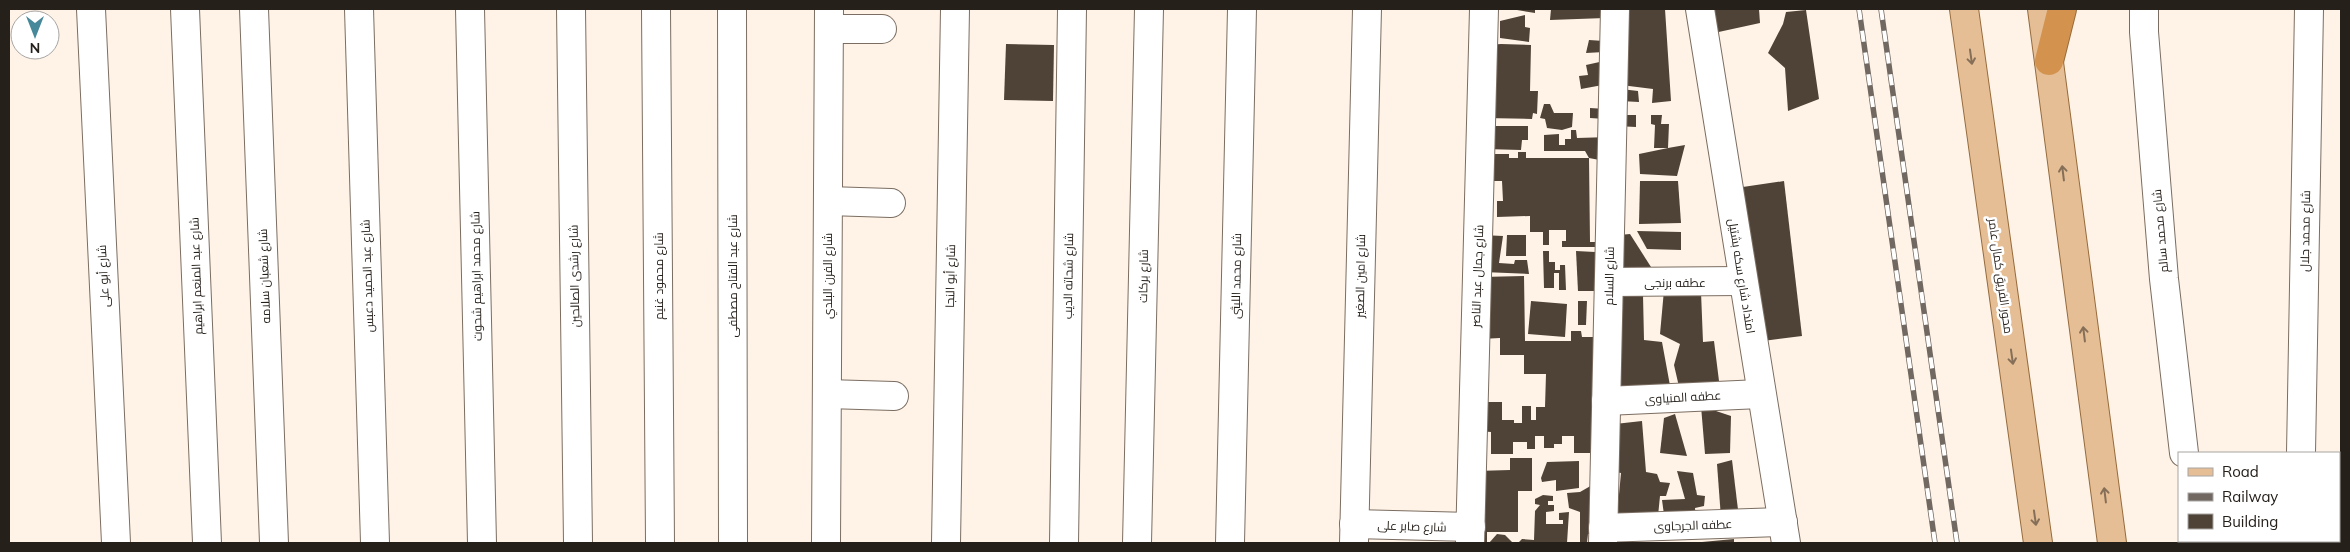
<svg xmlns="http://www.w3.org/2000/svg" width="2350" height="552" viewBox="0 0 2350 552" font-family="Mulish,Cairo,sans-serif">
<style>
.building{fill:#4f4337}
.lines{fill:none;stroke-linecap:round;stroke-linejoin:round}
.minor-casing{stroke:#7b6d61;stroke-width:30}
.major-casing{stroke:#966b3c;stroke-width:30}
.highway-casing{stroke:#966b3c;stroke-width:30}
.minor{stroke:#fff;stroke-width:28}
.major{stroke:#e5be95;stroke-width:28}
.highway{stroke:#d3934e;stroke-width:28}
.rail-casing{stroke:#706861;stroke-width:5.5}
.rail{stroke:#fff;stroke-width:4;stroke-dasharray:11;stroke-linecap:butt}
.oneway{stroke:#866f58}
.labels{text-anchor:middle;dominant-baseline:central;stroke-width:5;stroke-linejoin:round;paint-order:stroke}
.street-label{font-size:12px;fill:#26201b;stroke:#fff}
</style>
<rect width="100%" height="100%" fill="#fff3e7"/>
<g class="building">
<path d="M1511 9H1535V13Z"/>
<path d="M1551 9H1605V18L1550 20Z"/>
<path d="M1625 9H1665L1671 101 1652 103 1653 89 1621 85Z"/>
<path d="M1712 9H1759L1760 23 1714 33Z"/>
<path d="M1806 10 1819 99 1788 111 1785 68 1768 53 1783 24 1786 12Z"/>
<path d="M1525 15V27L1530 28 1529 42 1500 38V21Z"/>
<path d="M1589 40 1604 41V52L1586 53Z"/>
<path d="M1006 44 1054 45 1053 101 1004 100Z"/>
<path d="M1501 44 1531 45 1530 91H1538L1537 114 1533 113 1532 119 1485 118 1487 45Z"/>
<path d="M1604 61 1608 84 1581 89 1579 76 1588 75 1586 65Z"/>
<path d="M1621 89 1638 91 1639 102 1620 101Z"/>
<path d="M1544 104H1550L1554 113H1573L1572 127 1562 130 1547 128 1545 119 1540 118Z"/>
<path d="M1590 108 1606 109 1605 119 1590 118Z"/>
<path d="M1616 115H1636V127L1616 126Z"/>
<path d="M1651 115H1662L1661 124H1669L1668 148 1685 145 1677 176 1640 174 1639 154 1668 148H1654L1655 125 1651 124Z"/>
<path d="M1492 126H1528V140H1522L1521 150 1485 149Z"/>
<path d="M1571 130H1576L1577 138 1610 137V162L1589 158 1590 242H1598V247H1562V241H1566V230H1549V245H1543V232H1530V216L1497 217V201H1503L1502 181H1486V154H1509V158H1518V152H1526V158H1589L1585 151H1544V135L1559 134V145H1565V139H1571Z"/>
<path d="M1640 181H1678L1681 223 1639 224Z"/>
<path d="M1784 181 1802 336 1763 341 1736 188Z"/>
<path d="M1637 231 1681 232V250L1647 249Z"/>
<path d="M1630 234 1651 267 1653 277 1615 275 1619 235Z"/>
<path d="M1482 235 1503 236 1499 263 1514 264 1515 260H1527L1529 274 1483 272Z"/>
<path d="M1507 235H1526V256H1506Z"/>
<path d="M1543 251H1549V262H1555V270H1560V265H1565L1566 290H1559V273H1554V288H1544Z"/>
<path d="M1576 251 1595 252 1597 291H1578Z"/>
<path d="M1524 276 1525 341H1571V331H1581L1582 337H1597L1601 453H1574V436H1562V444H1554V448H1544V436H1535V449H1527V442H1513V454H1491V432L1478 431V402H1502V420H1514V423H1522V406H1531V420H1536V407H1545L1546 374H1524V355H1500V338L1481 339V277Z"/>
<path d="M1664 290 1701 292 1703 342 1714 341 1720 389 1680 391 1674 365 1680 344 1660 334Z"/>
<path d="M1615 295H1643L1644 340 1662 342 1671 391 1613 394Z"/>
<path d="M1531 301 1567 304 1565 337 1528 334Z"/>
<path d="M1578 301H1587L1586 325H1578Z"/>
<path d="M1701 406 1731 416 1730 453 1705 454Z"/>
<path d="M1675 414 1687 456 1660 453 1664 418Z"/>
<path d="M1642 421 1646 472 1657 474 1660 482 1670 483 1666 496H1660L1658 516H1617L1621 473 1610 471 1615 424Z"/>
<path d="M1510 458H1532V491H1518V532H1487V543H1476V471L1510 470Z"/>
<path d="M1732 460 1739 518H1721L1717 464Z"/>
<path d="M1579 461V488L1556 491V480L1542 482 1541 478 1547 462Z"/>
<path d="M1677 471 1693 473 1697 495 1705 496 1704 506 1695 508 1696 521 1665 522 1662 500 1685 499Z"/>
<path d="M1594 484 1592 534H1588L1587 543H1580V512L1569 508 1567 493 1580 492Z"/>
<path d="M1543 495 1553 496V501H1548V505H1554V511L1546 512V524H1563V520H1559V513L1569 512 1567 543H1518L1522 539 1534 540 1535 511 1540 505 1535 504V499Z"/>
<path d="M1497 534 1505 535 1513 543H1489Z"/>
<path d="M1734 539V543H1702V542Z"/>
</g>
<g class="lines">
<defs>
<g id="minor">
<path d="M91 9 116 543"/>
<path d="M185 9 207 543"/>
<path d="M254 9 274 543"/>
<path d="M359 9 375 543"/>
<path d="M470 9 482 543"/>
<path d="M571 9 578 543"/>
<path d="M656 9 660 543"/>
<path d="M732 9 733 543"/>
<path d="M1700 9 1786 543"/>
<path d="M2144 9V32L2164 279 2184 453"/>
<path d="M829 29H882"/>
<path d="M828 201 891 203"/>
<path d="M1609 282 1742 281"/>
<path d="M827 394 894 396"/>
<path d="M1606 401 1760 394"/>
<path d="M2301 453 2309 9"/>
<path d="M1354 524 1471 527"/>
<path d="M1603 528 1783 522"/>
<path d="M2196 541V543"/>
<path d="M826 543 829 9"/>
<path d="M946 543 955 9"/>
<path d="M1064 543 1072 9"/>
<path d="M1137 543 1149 9"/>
<path d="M1230 543 1242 9"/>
<path d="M1354 543 1367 9"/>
<path d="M1470 543 1484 9"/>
<path d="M1603 543 1615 9"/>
<path d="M2299 543V541"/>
</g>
<g id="major">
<path d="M1964 9 2038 543"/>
<path d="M2042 9 2112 543"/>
</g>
<path id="highway" d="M2049 61 2062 9"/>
</defs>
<use href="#minor" class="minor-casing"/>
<use href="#major" class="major-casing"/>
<use href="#highway" class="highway-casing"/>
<use href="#minor" class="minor"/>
<use href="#major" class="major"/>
<use href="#highway" class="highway"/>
<defs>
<g id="rail">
<path d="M1859 9 1935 543"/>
<path d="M1881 9 1957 543"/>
</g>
</defs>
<use href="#rail" class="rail-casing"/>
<use href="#rail" class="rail"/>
</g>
<defs><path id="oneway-shaft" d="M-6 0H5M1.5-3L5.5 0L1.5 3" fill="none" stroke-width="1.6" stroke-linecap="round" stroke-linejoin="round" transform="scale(1.25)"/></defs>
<g class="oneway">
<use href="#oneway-shaft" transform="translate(1971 57) rotate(82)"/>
<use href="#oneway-shaft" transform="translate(2063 173) rotate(-97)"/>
<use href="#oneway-shaft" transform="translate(2084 334) rotate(-97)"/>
<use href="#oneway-shaft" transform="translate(2012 357) rotate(82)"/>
<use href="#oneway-shaft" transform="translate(2105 495) rotate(-97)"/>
<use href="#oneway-shaft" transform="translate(2035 518) rotate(82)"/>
</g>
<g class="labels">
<g class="street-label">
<text transform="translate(2160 231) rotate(-95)">شارع محمد سالم</text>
<text transform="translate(2305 231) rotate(-89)">شارع محمد جلال</text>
<text transform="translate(103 276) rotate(-93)">شارع أبو على</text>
<text transform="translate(196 276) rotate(-92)">شارع عبد المنعم ابراهيم</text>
<text transform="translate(264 276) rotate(-92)">شارع شعبان سلامه</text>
<text transform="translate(367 276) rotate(-92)">شارع عبد الحميد دعبس</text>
<text transform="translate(476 276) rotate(-91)">شارع محمد ابراهيم شحوت</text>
<text transform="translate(574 276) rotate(-91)">شارع رشدى الصالحين</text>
<text transform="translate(658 276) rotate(-90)">شارع محمود غنيم</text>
<text transform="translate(732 276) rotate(-90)">شارع عبد الفتاح مصطفى</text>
<text transform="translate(827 276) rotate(-90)">شارع الفرن البلدي</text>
<text transform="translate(950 276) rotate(-89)">شارع أبو النجا</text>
<text transform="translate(1068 276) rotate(-89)">شارع شحاته الديب</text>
<text transform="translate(1143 276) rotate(-89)">شارع بركات</text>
<text transform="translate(1236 276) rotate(-89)">شارع محمد الليثى</text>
<text transform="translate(1360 276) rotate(-89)">شارع امين الصغير</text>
<text transform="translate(1477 276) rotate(-88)">شارع جمال عبد الناصر</text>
<text transform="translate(1609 276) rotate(-89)">شارع السلام</text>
<text transform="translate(1742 276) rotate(81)">امتداد شارع سكه بشتيل</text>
<text transform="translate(2001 276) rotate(82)">محور الفريق كمال عامر</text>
<text x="1675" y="282">عطفه برنجى</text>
<text transform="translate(1683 397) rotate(-3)">عطفه المنياوى</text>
<text transform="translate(1693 525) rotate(-2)">عطفه الجرجاوى</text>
<text transform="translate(1412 526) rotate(2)">شارع صابر على</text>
</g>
</g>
<rect width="2350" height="552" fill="none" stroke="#26201b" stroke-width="20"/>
<rect x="2178" y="452" width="162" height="90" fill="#ffffff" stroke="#a8a6a4"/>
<rect x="2188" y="468" width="25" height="8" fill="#e5be95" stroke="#a8a6a4"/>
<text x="2222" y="477" font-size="15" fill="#26201b">Road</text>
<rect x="2188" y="493" width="25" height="8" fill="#706861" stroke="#a8a6a4"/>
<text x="2222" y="502" font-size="15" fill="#26201b">Railway</text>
<rect x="2188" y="514" width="25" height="15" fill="#4f4337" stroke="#a8a6a4"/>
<text x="2222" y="527" font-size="15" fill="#26201b">Building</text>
<g transform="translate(35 35) rotate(180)"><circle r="24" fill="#ffffff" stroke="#a8a6a4"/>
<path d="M0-4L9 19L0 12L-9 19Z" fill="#47899a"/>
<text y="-8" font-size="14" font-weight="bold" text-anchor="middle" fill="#26201b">N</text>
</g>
</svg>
